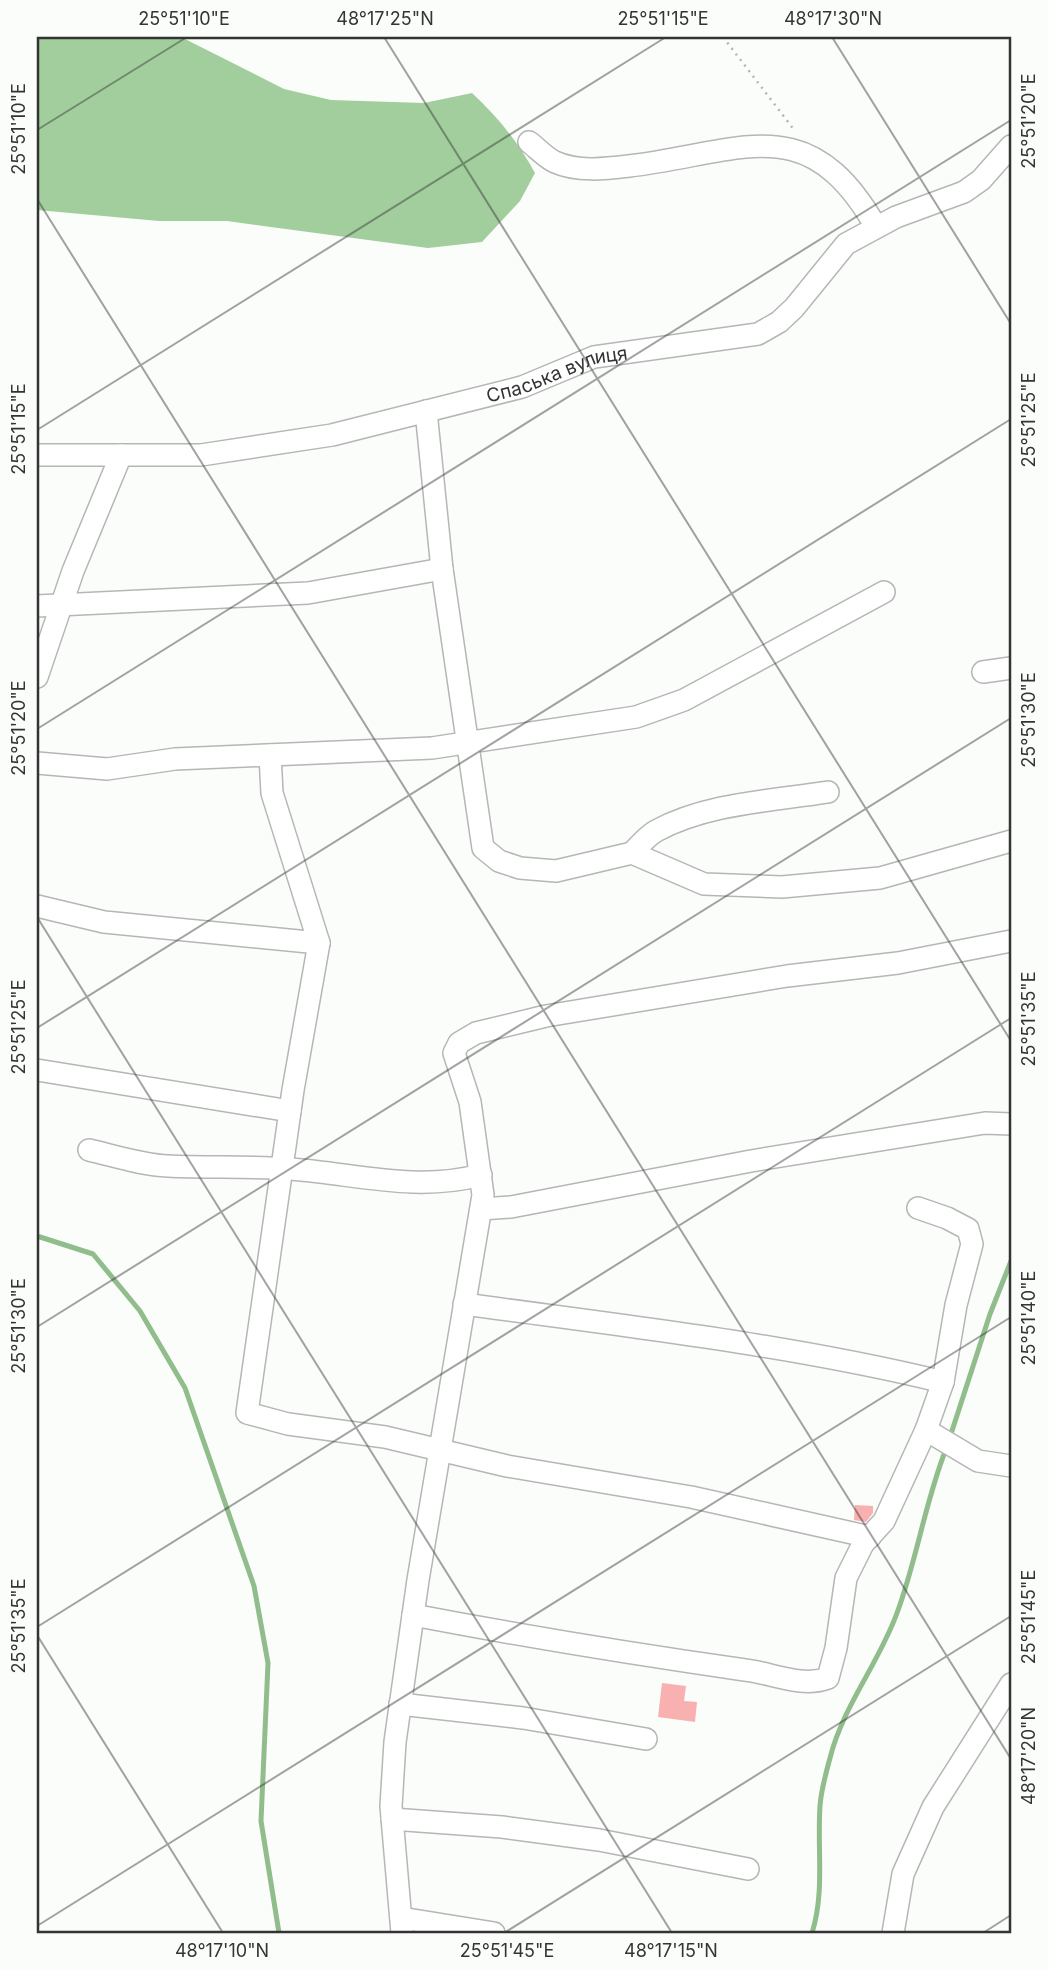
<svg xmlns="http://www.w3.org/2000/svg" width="1048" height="1970" viewBox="0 0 1048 1970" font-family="Inter,sans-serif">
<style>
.forest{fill:#a2ce9d}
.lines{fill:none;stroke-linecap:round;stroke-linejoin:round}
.stream{stroke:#91bc8c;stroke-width:5}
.building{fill:#f8b1b0}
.minor-casing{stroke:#b4b7b4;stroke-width:24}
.path{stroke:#b4b6b3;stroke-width:2.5;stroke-dasharray:2 5;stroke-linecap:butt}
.minor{stroke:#fff;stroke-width:21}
.ticks{fill:none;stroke:#333433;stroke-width:2;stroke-opacity:0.45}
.labels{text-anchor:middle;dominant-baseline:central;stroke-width:7;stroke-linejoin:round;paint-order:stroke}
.street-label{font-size:19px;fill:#333433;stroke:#fafdf9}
.neatline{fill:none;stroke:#333433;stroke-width:2.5}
.ticks-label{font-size:18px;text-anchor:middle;fill:#333433}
</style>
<rect width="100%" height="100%" fill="#fafdf9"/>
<path class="forest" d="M37 37H181L284 89 331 100 424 103 472 93C498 117 518 142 535 173L520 201 482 242 428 248 227 221H159L37 210Z"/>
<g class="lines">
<g class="stream">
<path d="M37 1236 93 1254 140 1311 185 1388 254 1586 268 1663 261 1821 279 1933"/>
<path d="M950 1437 990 1314 1011 1261"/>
<path d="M812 1933C825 1892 817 1848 820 1806 821 1790 826 1773 830 1758 843 1706 879 1663 897 1613 917 1559 925 1502 946 1449"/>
</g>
</g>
<g class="building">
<path d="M855 1505 873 1506V1513L866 1522 854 1520Z"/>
<path d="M662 1683 686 1686 684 1701 697 1702 695 1722 658 1717Z"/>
</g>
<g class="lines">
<defs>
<g id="minor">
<path d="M529 142C537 148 546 158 555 162 577 172 605 169 629 166 741 153 807 106 876 227"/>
<path d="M426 411 442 569 483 848 499 861 520 868 556 871 632 853 704 884 782 887 880 878 1011 841"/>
<path id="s1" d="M37 455H201L332 435 522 387 594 357 758 334 779 322 794 308 846 244 896 217 964 192 981 180 1011 146"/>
<path d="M37 606 308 593 442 569"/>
<path d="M983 672 1011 668"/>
<path d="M37 677 73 571 121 455"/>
<path d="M270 755 272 793 319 943 293 1090 247 1413 288 1424 385 1437 507 1466 691 1497 870 1537"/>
<path d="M37 763 107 769 175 759 432 748 636 717 684 700 884 592"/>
<path d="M632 853C639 846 647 836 656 831 707 803 772 801 828 792"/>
<path d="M37 906 104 922 319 943"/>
<path d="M37 1070 290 1111"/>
<path d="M89 1150C115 1156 142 1165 168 1166 209 1168 249 1166 291 1169 357 1174 415 1192 481 1175"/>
<path d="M481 1209 511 1207 751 1161 985 1123 1011 1124"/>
<path d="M464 1304C623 1326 787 1344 943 1382"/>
<path d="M926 1430 978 1461 1011 1466"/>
<path d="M413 1615C523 1636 633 1654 745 1670 772 1673 802 1688 828 1678L836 1648 846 1578 863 1544 884 1521 926 1430 943 1382 956 1305 972 1244 968 1229 947 1218 918 1208"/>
<path d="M400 1704 523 1718 646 1739"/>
<path d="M392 1819 502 1827 599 1840 748 1869"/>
<path d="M401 1918 494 1933"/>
<path d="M402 1933 391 1806 395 1742 418 1580 483 1195 470 1102 454 1053 459 1043 476 1033 546 1016 787 976 898 963 1011 941"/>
<path d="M893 1933 903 1874 933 1807 1011 1684"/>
</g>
</defs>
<use href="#minor" class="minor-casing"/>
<path class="path" d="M723 37 795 131"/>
<use href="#minor" class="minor"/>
</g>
<path class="ticks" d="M384 37 1011 1041M832 37 1011 324M37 130 187 37M37 199 1011 1759M37 430 666 37M37 729 1011 120M37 917 672 1933M37 1028 1011 419M37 1327 1011 718M37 1627 1011 1018M37 1635 223 1933M37 1926 1011 1317M504 1933 1011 1616M983 1933 1011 1915"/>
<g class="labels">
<g class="street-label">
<text stroke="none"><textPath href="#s1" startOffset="530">Спаська вулиця</textPath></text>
</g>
</g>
<rect width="1048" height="1970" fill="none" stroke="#fafdf9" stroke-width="77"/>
<rect x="38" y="38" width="972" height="1894" class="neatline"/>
<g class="ticks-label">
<text x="184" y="25">25°51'10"E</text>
<text x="385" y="25">48°17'25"N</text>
<text x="663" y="25">25°51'15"E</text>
<text x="833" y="25">48°17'30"N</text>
<text transform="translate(1029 121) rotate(-90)" y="6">25°51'20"E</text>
<text transform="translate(19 129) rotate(-90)" y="6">25°51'10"E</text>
<text transform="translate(1029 420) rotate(-90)" y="6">25°51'25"E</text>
<text transform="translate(19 429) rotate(-90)" y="6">25°51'15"E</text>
<text transform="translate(1029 720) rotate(-90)" y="6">25°51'30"E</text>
<text transform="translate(19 728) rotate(-90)" y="6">25°51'20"E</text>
<text transform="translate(1029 1019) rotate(-90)" y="6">25°51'35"E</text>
<text transform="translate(19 1027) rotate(-90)" y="6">25°51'25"E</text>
<text transform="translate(1029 1318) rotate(-90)" y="6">25°51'40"E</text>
<text transform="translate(19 1326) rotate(-90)" y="6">25°51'30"E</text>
<text transform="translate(1029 1617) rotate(-90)" y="6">25°51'45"E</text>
<text transform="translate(19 1626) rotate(-90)" y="6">25°51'35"E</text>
<text transform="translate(1029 1756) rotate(-90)" y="6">48°17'20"N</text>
<text x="222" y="1957">48°17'10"N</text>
<text x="507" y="1957">25°51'45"E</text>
<text x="671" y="1957">48°17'15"N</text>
</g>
</svg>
